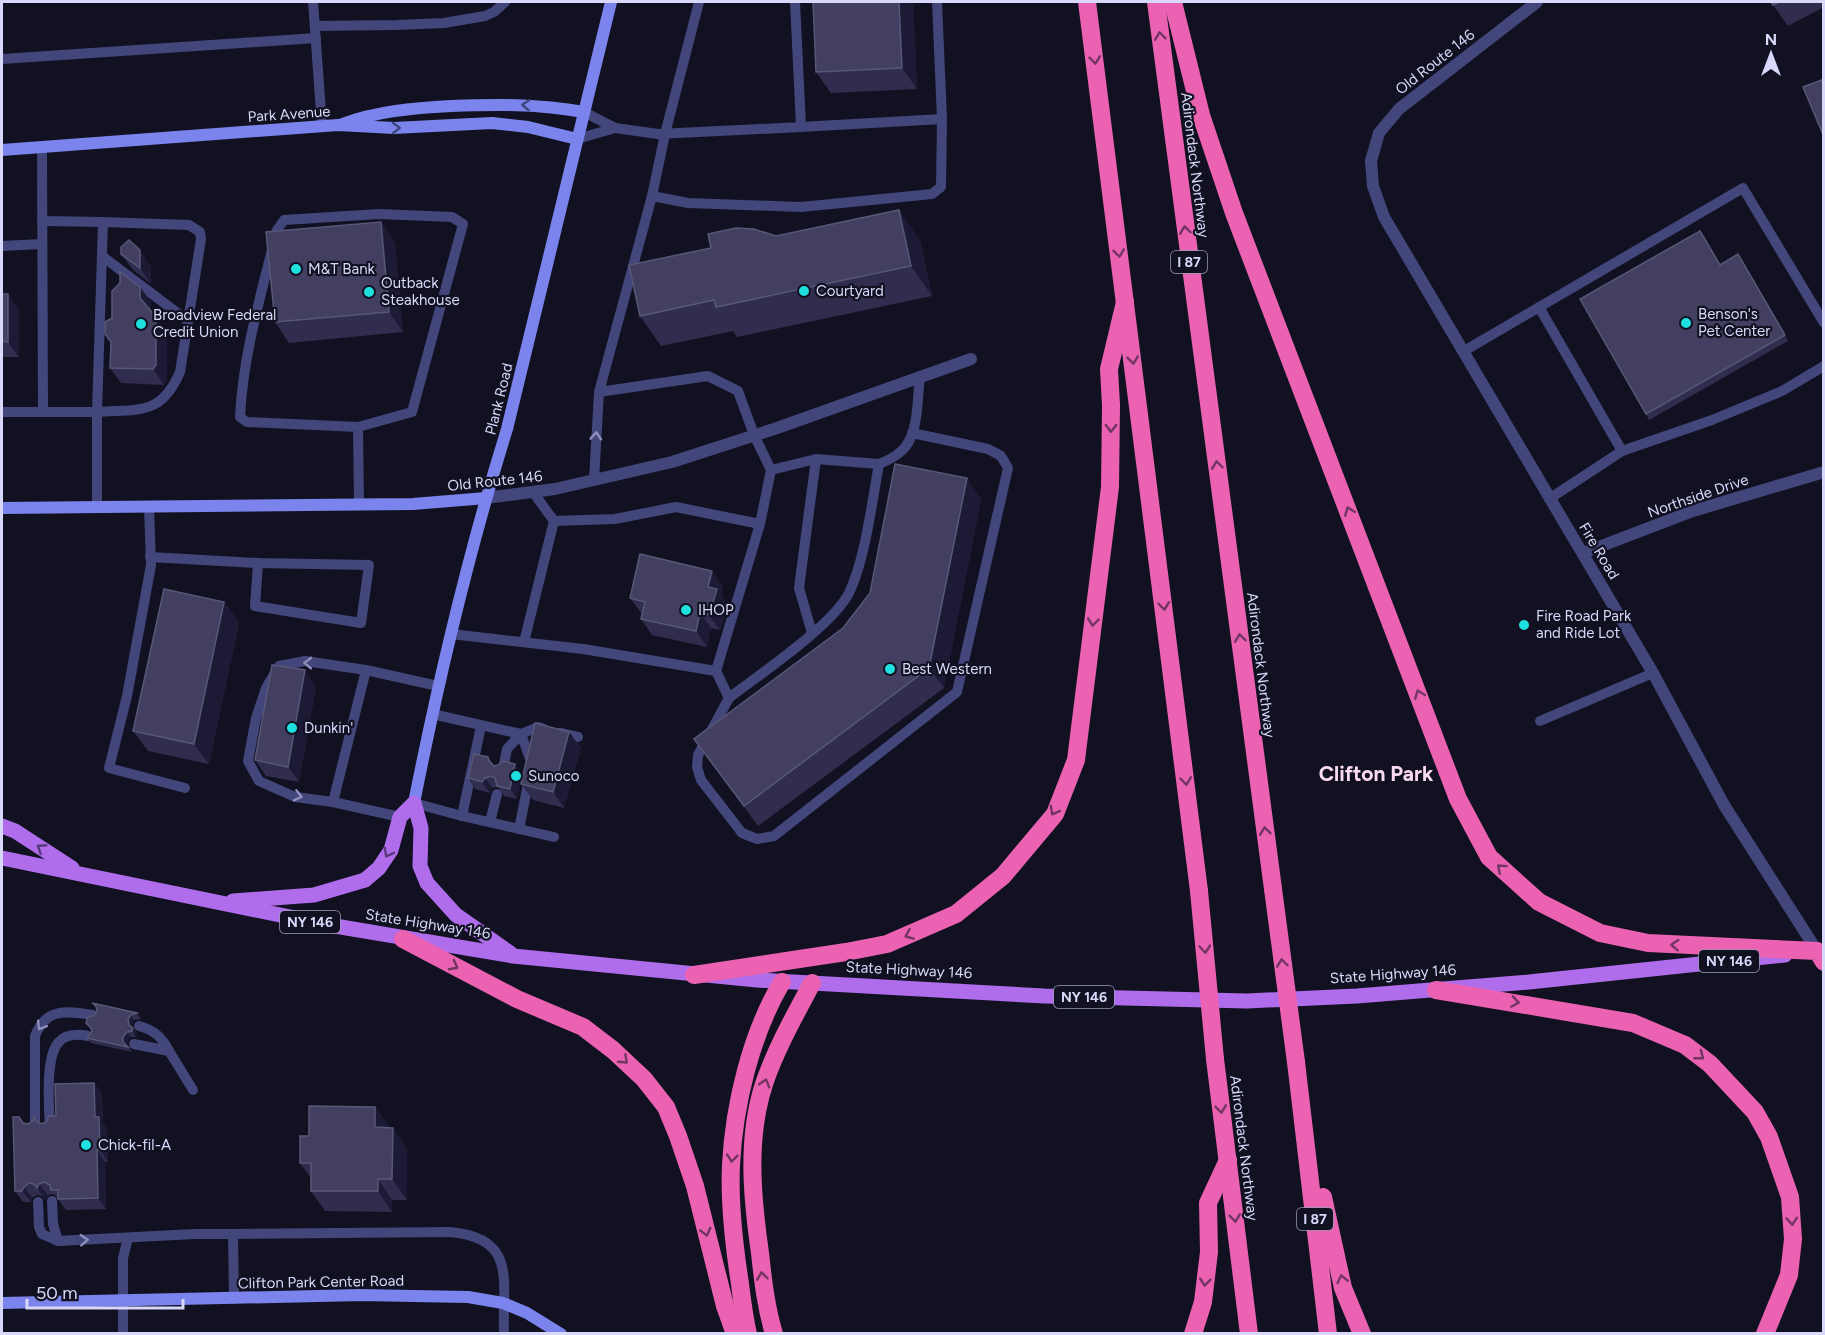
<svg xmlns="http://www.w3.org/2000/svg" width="1825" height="1335" viewBox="0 0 1825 1335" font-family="Figtree,sans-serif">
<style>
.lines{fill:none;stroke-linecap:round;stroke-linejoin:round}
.lane{stroke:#42467b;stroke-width:10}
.street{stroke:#42467b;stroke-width:12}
.secondary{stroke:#7b84ed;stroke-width:12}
.primary{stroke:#af6dec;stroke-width:15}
.highway{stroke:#ea62b1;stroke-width:18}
.highway-bridge{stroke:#ea62b1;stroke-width:18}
.wall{fill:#302d4e}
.shaded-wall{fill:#1c1a35}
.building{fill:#423f60;stroke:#595778;stroke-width:1.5}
.oneway{stroke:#733562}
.oneway2{stroke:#41457d}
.oneway3{stroke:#8d8fba}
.oneway4{stroke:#593a7d}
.poi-dot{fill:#1ee0df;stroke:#121122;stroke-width:2}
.labels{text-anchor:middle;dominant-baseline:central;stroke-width:4.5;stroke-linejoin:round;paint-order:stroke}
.shield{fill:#121122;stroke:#9d9cb9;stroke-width:1.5}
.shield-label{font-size:14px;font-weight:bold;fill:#d8d8fa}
.street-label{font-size:15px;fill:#d8d8fa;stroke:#121122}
.poi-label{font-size:15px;fill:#d8d8fa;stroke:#121122;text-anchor:start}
.district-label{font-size:21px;font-weight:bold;fill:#fad9f2;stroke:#121122}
</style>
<rect width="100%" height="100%" fill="#121122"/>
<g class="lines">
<g class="lane">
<path d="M313 2 322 126"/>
<path d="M699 2 665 134 652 196 688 203 801 207 932 194 941 187 942 119 801 127"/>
<path d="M937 2 942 119"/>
<path d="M315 26 397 25 444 23 485 16 494 12 505 2"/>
<path d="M2 59 316 38"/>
<path d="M584 112 615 128 658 134 801 127 795 2"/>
<path d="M577 139 615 128"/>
<path d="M42 147 43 412H97V506"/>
<path d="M42 221 103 222 97 412C139 409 161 416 180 372L201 239 200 232 189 225 103 222"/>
<path d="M2 246 42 244"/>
<path d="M102 256 188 321"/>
<path d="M1539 307 1622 451"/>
<path d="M1464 351 1743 188 1824 323"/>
<path d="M2 412H43"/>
<path d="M358 427 247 422 240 417C243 354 262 291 277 230L284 220 379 214 452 217 463 224 412 412 358 427 359 504"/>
<path d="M879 464C889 460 900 455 906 446 919 428 917 398 920 377"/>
<path d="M594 480 599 392 652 196"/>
<path d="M533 492 554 521 615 519 676 507 760 524"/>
<path d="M1549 499 1622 451 1712 420 1782 391 1824 366"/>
<path d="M149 507 151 565 127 696 109 768 185 788"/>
<path d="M150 557 258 563 369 565 361 623 255 606 258 563"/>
<path d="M812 633 799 588 816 459"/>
<path d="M451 634 583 649 716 671 760 524 771 470 754 435 738 391 708 376 599 392"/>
<path d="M524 642 554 521"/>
<path d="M716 671 729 698C760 674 832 626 849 593 865 560 872 502 879 464L816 459 771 470"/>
<path d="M729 698 698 755 697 767 701 780 742 833 757 839 774 836 957 692 1008 468 1001 456 988 449 912 433"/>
<path d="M432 714 521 734 538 727 544 729"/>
<path d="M1540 721 1653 673"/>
<path d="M560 733 578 737"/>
<path d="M333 802 295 797 259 781 248 761 256 718 266 688 279 666 305 661 366 670"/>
<path d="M414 803 462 816 481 726"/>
<path d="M462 816 519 829 532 764 521 734 507 749 503 769"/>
<path d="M400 817 333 802 366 670 438 686"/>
<path d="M490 822 497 794"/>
<path d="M519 829 554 837"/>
<path d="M139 1026C154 1030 162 1037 169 1051"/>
<path d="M134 1044 169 1051 193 1090"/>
<path d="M35 1128V1036C46 1007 67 1011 93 1015"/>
<path d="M50 1128C49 1107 45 1059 58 1043 65 1034 78 1034 88 1036"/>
<path d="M52 1201 53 1224 58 1241 195 1234H233"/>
<path d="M38 1202 39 1227 42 1234 58 1241"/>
<path d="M234 1299 233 1234 450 1232C518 1238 502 1281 504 1334"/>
<path d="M123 1334V1258L128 1238"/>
</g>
<g class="street">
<path d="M1537 2 1399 109 1379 133 1371 161 1373 186 1384 217 1653 673 1724 805 1817 951"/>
<path d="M486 498 555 489 672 462 777 428 971 359"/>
<path d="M1583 553 1693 511 1824 472"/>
</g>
<g class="secondary">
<path d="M342 124C377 111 414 108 451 106 498 104 537 104 584 112"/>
<path d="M2 150 338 125 394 128 492 123 528 127 577 139"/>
<path d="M2 508 413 504 486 498"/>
<path d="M414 803C439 677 469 551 507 429L611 2"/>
<path d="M2 1303 361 1295 468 1297 503 1303 527 1313 561 1334"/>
</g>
<g class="primary">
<path d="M2 826 15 831 72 868"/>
<path d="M2 858 329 925 513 956 757 980 1044 996 1247 1001 1357 996 1529 982 1785 955"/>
<path d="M233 901 314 895 365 880 379 868 391 850 400 817 414 803 421 828 420 866 427 883 456 915 510 953"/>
</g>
<g class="highway">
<path d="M1087 2 1199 891"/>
<path d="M1156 2 1273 889"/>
<path d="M1173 2 1201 115 1234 213 1458 799 1489 857 1539 902 1600 933 1648 943 1817 951 1824 962"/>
<path d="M403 939 517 999 583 1027 613 1050 644 1079 666 1107 678 1136 695 1186 725 1306 735 1334"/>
<path d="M694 975 846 952 887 944 956 914 1003 876 1055 814 1076 760 1110 487 1111 405 1109 369 1125 302"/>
<path d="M1436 990 1633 1023 1685 1045 1710 1064 1755 1112 1769 1137 1790 1197 1793 1239 1789 1275 1765 1334"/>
<path d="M1215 1059 1249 1334"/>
<path d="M1296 1062 1328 1334"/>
<path d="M1323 1197 1343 1288 1362 1334"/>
<path d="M748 1334C744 1317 742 1300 740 1284 734 1245 729 1205 731 1165 734 1105 751 1034 782 982"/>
<path d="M774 1334C766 1307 763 1281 760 1253 752 1197 746 1136 765 1081 777 1047 795 1015 812 983"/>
<path d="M1193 1334 1203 1302 1209 1252 1208 1203 1228 1160"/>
</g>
<g class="highway-bridge">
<path d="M1273 889 1296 1062"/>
<path d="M1199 891 1215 1059"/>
</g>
</g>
<g class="wall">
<path d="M913 2 917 89 831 93 816 72Z"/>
<path d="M1771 2H1824V7L1788 26Z"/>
<path d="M381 222 395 243 403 332 289 343 275 322Z"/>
<path d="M776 236 920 240 932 296 737 337 733 331 661 346 640 316Z"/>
<path d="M1704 236 1720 265 1742 260 1788 341 1649 420 1646 414Z"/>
<path d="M121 254 151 266V284L132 269Z"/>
<path d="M140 287 151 302V311L167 333V381L164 385 121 383 110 368 112 318Z"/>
<path d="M2 294H8L19 310V357H2Z"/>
<path d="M981 499 944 688 758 826 694 739 843 628Z"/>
<path d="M723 587 721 596 728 605 720 630 711 628 707 647 652 635 641 619 642 614 630 598Z"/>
<path d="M224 602 239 623 209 764 148 751 133 731Z"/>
<path d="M316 686 299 782 266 776 255 760Z"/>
<path d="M569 732 581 748 564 808 533 800 521 784Z"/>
<path d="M488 757 494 765 522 774 517 799 504 796 498 787 492 788 490 793 475 789 468 778Z"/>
<path d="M92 1003 137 1013 141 1019 134 1020 132 1024V1027L137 1033 136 1037H131L127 1042V1045L132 1052 91 1043 87 1038 92 1031 91 1030 86 1023 97 1011 96 1008Z"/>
<path d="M94 1083 102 1094 103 1123 107 1128 108 1162H105L106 1209 66 1210 55 1195 52 1194 48 1195 45 1199 42 1196 37 1195 32 1198 31 1202H23L15 1191 19 1117 24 1123 28 1124 38 1122 42 1124 46 1122 56 1116Z"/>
<path d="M390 1128 407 1148V1200H392V1212L325 1211 311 1191V1178L300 1163 309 1136Z"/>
</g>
<g class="shaded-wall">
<path d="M899 2H913L917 89 902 68Z"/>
<path d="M899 210 920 240 932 296 911 266Z"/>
<path d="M381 222 395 243 403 332 389 312Z"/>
<path d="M140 250 151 266V284L140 268Z"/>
<path d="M140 287 151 302V314L140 298Z"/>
<path d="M8 294 19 310V357L8 342Z"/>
<path d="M156 317 167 333V381L164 385 153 369Z"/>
<path d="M967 478 981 499 944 688 929 668Z"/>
<path d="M712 571 723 587 721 596 728 605 720 630 709 615 708 587Z"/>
<path d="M224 602 239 623 209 764 194 744Z"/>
<path d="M700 613 711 628 707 647 696 631Z"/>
<path d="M305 670 316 686 299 782 288 767Z"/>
<path d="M569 732 581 748 564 808 553 792Z"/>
<path d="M515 764 522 774 517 799 510 789Z"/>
<path d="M485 778 492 788 490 793 482 782Z"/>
<path d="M131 1015 134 1020 132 1024 133 1029V1028L137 1033 136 1037 129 1025 128 1019Z"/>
<path d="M127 1032 131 1037 127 1042V1047L123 1042V1037Z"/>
<path d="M94 1083 102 1094 103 1123 107 1128 108 1162 100 1150 95 1117Z"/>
<path d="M375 1107 390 1127H375Z"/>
<path d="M393 1128 407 1148V1200L392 1179Z"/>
<path d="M97 1150 105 1162 106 1209 98 1198Z"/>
<path d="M378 1179 392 1200V1212L378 1191Z"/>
<path d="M39 1184 48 1195 45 1199 37 1188Z"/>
<path d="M24 1187 32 1198 31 1202 22 1191Z"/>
</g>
<g class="building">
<path d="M813 2H899L902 68 816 72Z"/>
<path d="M1771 2H1780L1773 5Z"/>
<path d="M1824 79V137L1803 87Z"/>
<path d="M899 210 911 266 716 307 714 300 640 316 629 265 711 248 708 234 736 228 754 229 776 236Z"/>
<path d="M381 222 389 312 275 322 266 232Z"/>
<path d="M1700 231 1720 265 1738 254 1785 335 1646 414 1580 299Z"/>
<path d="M129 240 140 250V268L121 254V247Z"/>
<path d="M120 272 140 287V298L156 317V365L153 369 110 368 111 342 105 334V322L112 318V291L120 283Z"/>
<path d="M2 294H8V342L2 341Z"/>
<path d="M895 464 967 478 929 668 744 806 694 739 843 628 870 593Z"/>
<path d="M640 554 712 571 708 587 717 589 709 615 700 613 696 631 641 619 645 602 630 598Z"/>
<path d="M164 589 224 602 194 744 133 731Z"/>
<path d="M272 665 305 670 288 767 255 760Z"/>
<path d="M535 723 569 732 553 792 521 784Z"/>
<path d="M474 754 488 757 489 761 494 766 498 765 503 761 515 764 510 789 497 786 495 778 491 776 485 778 482 782 468 778Z"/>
<path d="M92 1003 137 1013 131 1015 128 1019 129 1025 133 1028 132 1031 127 1032 123 1037V1042L128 1047 87 1038 92 1031 91 1028 86 1023 88 1017 93 1016 97 1011 96 1006Z"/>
<path d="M94 1083 95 1117H99L100 1150H97L98 1198 58 1199V1190H51L50 1185 44 1182 39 1184 37 1188 34 1184 29 1183 24 1187 22 1191H15L13 1117H19L23 1123 28 1124 33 1121 34 1117 36 1121 42 1124 46 1122 49 1116H56L55 1084Z"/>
<path d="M309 1106 375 1107V1127L393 1128 392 1179H378V1191H311V1163H300V1136H309Z"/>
</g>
<defs><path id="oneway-chevron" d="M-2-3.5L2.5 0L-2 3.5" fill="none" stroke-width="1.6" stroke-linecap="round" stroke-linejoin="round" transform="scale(1.5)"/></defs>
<g class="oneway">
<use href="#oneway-chevron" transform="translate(1160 36) rotate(-97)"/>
<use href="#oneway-chevron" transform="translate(1095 60) rotate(83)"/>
<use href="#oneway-chevron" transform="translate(1185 230) rotate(-98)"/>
<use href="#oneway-chevron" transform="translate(1119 253) rotate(83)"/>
<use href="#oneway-chevron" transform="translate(1133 360) rotate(83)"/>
<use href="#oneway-chevron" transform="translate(1111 428) rotate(91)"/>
<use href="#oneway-chevron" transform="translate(1217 465) rotate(-98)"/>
<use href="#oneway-chevron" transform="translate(1349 511) rotate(-111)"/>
<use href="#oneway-chevron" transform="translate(1164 606) rotate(83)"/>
<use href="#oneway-chevron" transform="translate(1093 622) rotate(97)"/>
<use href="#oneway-chevron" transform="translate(1240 638) rotate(-97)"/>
<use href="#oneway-chevron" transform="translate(1419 694) rotate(-111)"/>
<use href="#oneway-chevron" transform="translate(1186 781) rotate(83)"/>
<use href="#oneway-chevron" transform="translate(1054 811) rotate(119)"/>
<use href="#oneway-chevron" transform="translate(1265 831) rotate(-97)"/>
<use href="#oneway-chevron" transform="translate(1501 868) rotate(-138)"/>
<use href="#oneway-chevron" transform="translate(909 935) rotate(156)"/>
<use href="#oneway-chevron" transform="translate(1675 945) rotate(-177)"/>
<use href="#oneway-chevron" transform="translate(1205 949) rotate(85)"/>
<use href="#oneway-chevron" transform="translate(1282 963) rotate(-98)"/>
<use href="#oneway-chevron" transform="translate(454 966) rotate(28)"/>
<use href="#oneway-chevron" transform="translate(1515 1002) rotate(9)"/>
<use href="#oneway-chevron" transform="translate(1700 1056) rotate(38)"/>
<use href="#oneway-chevron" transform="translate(624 1060) rotate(43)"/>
<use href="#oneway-chevron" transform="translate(765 1083) rotate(-73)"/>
<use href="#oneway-chevron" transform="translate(1221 1109) rotate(83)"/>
<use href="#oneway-chevron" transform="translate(732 1158) rotate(96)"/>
<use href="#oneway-chevron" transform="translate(1235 1218) rotate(83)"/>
<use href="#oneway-chevron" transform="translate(1792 1221) rotate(86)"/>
<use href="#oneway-chevron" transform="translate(706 1232) rotate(76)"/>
<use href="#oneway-chevron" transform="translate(762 1276) rotate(-97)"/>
<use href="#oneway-chevron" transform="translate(1342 1279) rotate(-103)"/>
<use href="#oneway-chevron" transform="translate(1205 1282) rotate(96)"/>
</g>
<g class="oneway2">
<use href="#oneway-chevron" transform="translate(526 105) rotate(-176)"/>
<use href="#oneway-chevron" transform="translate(396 128) rotate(-1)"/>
</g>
<g class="oneway3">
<use href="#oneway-chevron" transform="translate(596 436) rotate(-86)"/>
<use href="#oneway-chevron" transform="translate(308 663) rotate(-179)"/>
<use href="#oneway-chevron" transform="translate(298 796) rotate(14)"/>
<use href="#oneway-chevron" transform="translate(41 1026) rotate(122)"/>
<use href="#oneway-chevron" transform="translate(84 1240) rotate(-3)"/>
</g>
<g class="oneway4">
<use href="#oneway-chevron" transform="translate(41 848) rotate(-147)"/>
<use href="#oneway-chevron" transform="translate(388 853) rotate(118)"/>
</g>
<g class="poi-dot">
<circle cx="296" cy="269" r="6"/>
<circle cx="804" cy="291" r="6"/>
<circle cx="369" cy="292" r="6"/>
<circle cx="1686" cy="323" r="6"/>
<circle cx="141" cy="324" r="6"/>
<circle cx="686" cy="610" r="6"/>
<circle cx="1524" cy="625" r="6"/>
<circle cx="890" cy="669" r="6"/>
<circle cx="292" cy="728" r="6"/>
<circle cx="516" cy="776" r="6"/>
<circle cx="86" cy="1145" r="6"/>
</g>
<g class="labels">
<g class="shield">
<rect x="1171" y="251" width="36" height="22" rx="4.5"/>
<rect x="280" y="911" width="60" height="22" rx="4.5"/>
<rect x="1699" y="950" width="60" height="22" rx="4.5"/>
<rect x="1054" y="986" width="60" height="22" rx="4.5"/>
<rect x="1297" y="1208" width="36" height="22" rx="4.5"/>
</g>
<g class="shield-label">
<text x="1189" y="262">I 87</text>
<text x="310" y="922">NY 146</text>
<text x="1729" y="961">NY 146</text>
<text x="1084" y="997">NY 146</text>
<text x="1315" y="1219">I 87</text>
</g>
<g class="street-label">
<text transform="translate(1435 62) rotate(-38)">Old Route 146</text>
<text transform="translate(289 114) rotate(-4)">Park Avenue</text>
<text transform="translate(1195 165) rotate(83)">Adirondack Northway</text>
<text transform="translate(499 399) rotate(-76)">Plank Road</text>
<text transform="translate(495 481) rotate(-6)">Old Route 146</text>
<text transform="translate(1698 496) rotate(-19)">Northside Drive</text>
<text transform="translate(1599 551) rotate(59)">Fire Road</text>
<text transform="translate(1261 665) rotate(83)">Adirondack Northway</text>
<text transform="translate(428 924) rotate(9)">State Highway 146</text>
<text transform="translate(909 970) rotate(3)">State Highway 146</text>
<text transform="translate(1393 974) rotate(-4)">State Highway 146</text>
<text transform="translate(1244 1148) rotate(83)">Adirondack Northway</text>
<text transform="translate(321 1282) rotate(-1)">Clifton Park Center Road</text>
</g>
<g class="poi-label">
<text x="308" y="269">M&amp;T Bank</text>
<text x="381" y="283">Outback<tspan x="381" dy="17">Steakhouse</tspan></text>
<text x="816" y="291">Courtyard</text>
<text x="1698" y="314">Benson's<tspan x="1698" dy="17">Pet Center</tspan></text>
<text x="153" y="315">Broadview Federal<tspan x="153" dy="17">Credit Union</tspan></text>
<text x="698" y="610">IHOP</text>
<text x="1536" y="616">Fire Road Park<tspan x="1536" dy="17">and Ride Lot</tspan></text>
<text x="902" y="669">Best Western</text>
<text x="304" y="728">Dunkin'</text>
<text x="528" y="776">Sunoco</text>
<text x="98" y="1145">Chick-fil-A</text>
</g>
<g class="district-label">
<text x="1376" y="773">Clifton Park</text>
</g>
</g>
<rect width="1825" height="1335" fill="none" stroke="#d8d8fa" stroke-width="6"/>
<g transform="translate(1771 54)" stroke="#121122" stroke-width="4.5" paint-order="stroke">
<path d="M0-4.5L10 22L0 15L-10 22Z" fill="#d8d8fa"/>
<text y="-9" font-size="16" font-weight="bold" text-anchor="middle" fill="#d8d8fa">N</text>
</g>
<path d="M27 1299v9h156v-9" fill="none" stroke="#d8d8fa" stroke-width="3"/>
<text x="36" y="1299" font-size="18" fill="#d8d8fa" stroke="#121122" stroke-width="4.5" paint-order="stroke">50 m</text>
</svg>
